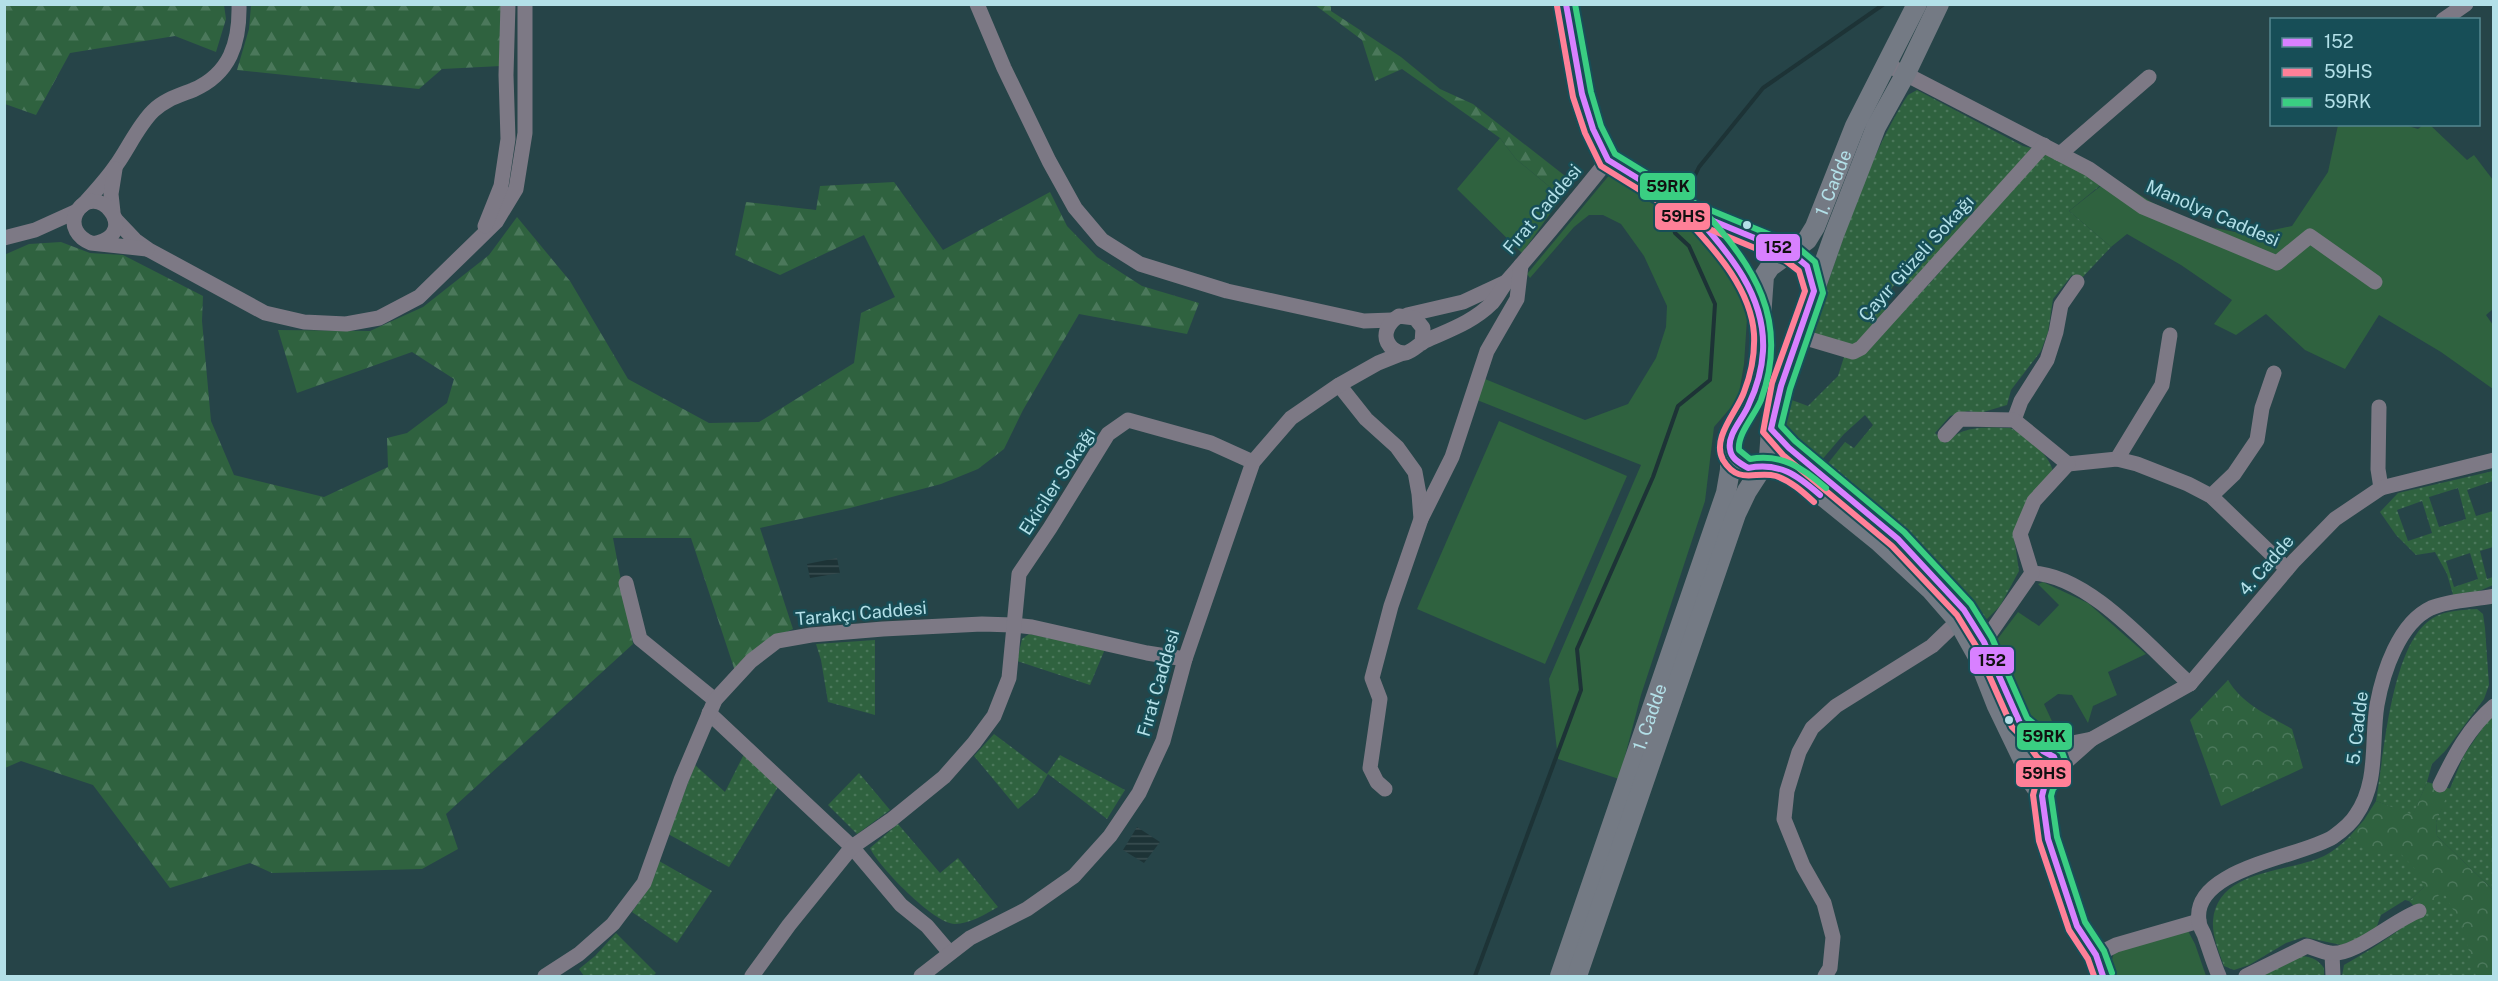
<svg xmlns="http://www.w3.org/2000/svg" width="2498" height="981" viewBox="0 0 2498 981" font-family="'Public Sans',sans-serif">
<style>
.grass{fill:#2f623f}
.forest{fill:url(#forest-firs)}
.park{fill:url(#park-crowns)}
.garden{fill:url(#garden-dots);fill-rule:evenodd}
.water{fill:url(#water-rules)}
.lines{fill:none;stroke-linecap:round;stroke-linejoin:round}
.stream{stroke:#1d3336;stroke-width:4}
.minor{stroke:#7d7985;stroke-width:15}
.major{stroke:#747a84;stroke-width:20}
.bus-1-casing{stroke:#174e57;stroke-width:10}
.bus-2-casing{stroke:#174e57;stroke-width:10}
.bus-3-casing{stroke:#174e57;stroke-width:10}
.bus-1{stroke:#d880ff;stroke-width:6}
.bus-2{stroke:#ff8098;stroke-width:6}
.bus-3{stroke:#3ace82;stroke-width:6}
.bus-dot{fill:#b3e0e8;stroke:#174e57;stroke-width:2}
.labels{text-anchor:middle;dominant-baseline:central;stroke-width:5;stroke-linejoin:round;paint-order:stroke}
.street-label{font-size:18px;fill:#b3e0e8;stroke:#174e57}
.line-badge{stroke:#174e57;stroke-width:2}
.pale-badge-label{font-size:16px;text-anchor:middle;font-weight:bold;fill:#111}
</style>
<defs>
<pattern id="forest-firs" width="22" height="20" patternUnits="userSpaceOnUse" patternTransform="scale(1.5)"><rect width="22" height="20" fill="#2f623f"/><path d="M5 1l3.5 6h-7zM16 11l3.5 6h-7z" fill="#4b785b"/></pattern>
<pattern id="park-crowns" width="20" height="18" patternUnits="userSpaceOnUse" patternTransform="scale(1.5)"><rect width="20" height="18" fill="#2f623f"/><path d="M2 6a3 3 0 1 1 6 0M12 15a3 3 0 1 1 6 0" fill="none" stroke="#4b785b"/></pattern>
<pattern id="garden-dots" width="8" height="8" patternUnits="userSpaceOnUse" patternTransform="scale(1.5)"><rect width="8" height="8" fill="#2f623f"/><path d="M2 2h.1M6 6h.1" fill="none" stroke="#4b785b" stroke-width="1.8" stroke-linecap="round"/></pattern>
<pattern id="water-rules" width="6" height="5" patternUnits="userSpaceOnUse" patternTransform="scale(1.5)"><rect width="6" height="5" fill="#1d3336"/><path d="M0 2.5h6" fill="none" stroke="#3b5053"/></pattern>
</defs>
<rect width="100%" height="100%" fill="#264448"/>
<g class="grass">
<path d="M2338 125H2405L2418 129 2423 125H2430L2467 160 2474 155 2493 180V309L2486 315 2493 325V389L2441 352 2379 315 2345 369 2305 350 2266 314 2236 335 2214 324 2232 300 2181 265 2127 234 2111 247 2069 211 2102 185 2105 173 2153 203 2205 226 2250 235 2292 226 2328 172Z"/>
<path d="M1500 138 1516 159 1562 197 1522 253 1457 189Z"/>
<path d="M1611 173 1673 210 1710 237 1742 280 1747 319 1744 364 1738 399 1714 427 1705 501 1641 695 1619 779 1558 759 1549 679 1641 465 1477 400 1485 379 1585 420 1628 404 1656 358 1666 327 1667 306 1644 256 1621 224 1603 215H1589L1574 227 1530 278 1527 274Z"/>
<path d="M1499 421 1627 476 1545 664 1417 609Z"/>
<path d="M2043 582 2088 603 2146 654 2108 672 2117 695 2093 706 2088 723 2072 695 2058 694 2044 704 2057 732C2042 731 2034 727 2023 716L1993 645 2018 612 2039 626 2059 605 2038 584Z"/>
<path d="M2187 929 2195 944 2206 976H2114L2111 963 2115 949Z"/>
</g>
<g class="forest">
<path d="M5 4 224 5 226 19 216 52 175 36 70 53 36 115 5 104Z"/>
<path d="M251 5H501V66L442 69 419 89 237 70 249 29Z"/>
<path d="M1315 5H1331V11L1401 57 1440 89 1473 104 1569 179 1562 197 1516 159 1500 138 1402 69 1375 81 1362 40Z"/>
<path d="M894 182 943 250 1050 192 1067 226 1097 257 1142 286 1199 303 1187 334 1079 314 1023 410 1004 449 978 469 941 484 850 508 760 528 793 629 763 643 735 671 691 538H613L633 644 446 814 458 849 422 869 272 873 250 863 170 888 93 785 21 761 5 768 4 255 29 244 61 242 90 253 123 255 203 296 202 321 211 421 234 475 324 497 388 467 387 438 407 433 447 403 454 379 412 352 297 393 278 330 370 331 423 307 489 255 517 217 570 281 628 379 709 423 759 422 854 363 861 313 895 297 864 235 780 275 735 255 746 202 816 210 820 186Z"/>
</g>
<g class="park">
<path d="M2228 680C2242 704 2268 715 2292 729L2303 768 2221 806 2190 720Z"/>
<path d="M2427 782 2451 789 2436 822 2437 836 2493 890V976H2476L2443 892 2422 914 2409 901 2424 887 2362 849 2350 836 2364 820 2376 801 2413 814Z"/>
</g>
<g class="garden">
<path d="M1917 90 2023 146 2035 149 1911 285 1898 280 1882 301 1887 312 1855 345 1810 334C1839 255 1860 173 1904 101L1908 95Z"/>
<path d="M2044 152 2102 184 2069 211 2111 247 2079 281 2072 275 2053 299 2048 332 2041 351 2011 390 2007 405 1980 413 1968 411 1950 416 1935 433 1946 443C1960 425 1989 427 2010 428 2026 435 2050 455 2053 472L2014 537 2019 571 2000 606 1987 619 1980 615 1934 558 1825 467 1845 442 1854 448 1873 425 1865 415 1844 434 1820 462 1787 432 1784 418 1789 399 1808 406 1838 376 1844 357 1854 359 1859 357 1930 283Z"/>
<path d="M2493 471V481L2467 490 2476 516 2493 511V547L2480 551 2487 579 2493 577V585L2470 595 2454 598 2447 574 2435 552 2416 555 2396 535 2380 512 2398 493ZM2458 488 2466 519 2439 527 2429 497ZM2422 501 2432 533 2408 541 2397 510ZM2470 553 2478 579 2454 587 2446 561Z"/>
<path d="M2477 609 2483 614 2485 628 2489 685 2484 699 2446 750 2432 764 2427 782 2413 815 2376 801C2384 757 2391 642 2433 618 2447 610 2462 610 2477 609Z"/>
<path d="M1029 634 1105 649 1090 685 1017 661 1022 639Z"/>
<path d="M875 640V715L828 702 821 660 816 644Z"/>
<path d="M2493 713V890L2437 836 2436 822 2464 755Z"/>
<path d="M994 734 1047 774 1060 755 1125 790 1107 819 1048 774 1037 793 1018 809 974 756Z"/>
<path d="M746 750 778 787 729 867 668 834 695 765 725 792Z"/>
<path d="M859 773 890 810 857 834 828 805Z"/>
<path d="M898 824 940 873 958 858 998 907C986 914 969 924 955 924 934 924 878 866 870 848Z"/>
<path d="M2350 836C2369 855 2375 855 2401 854L2417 871 2424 887 2409 901 2405 900 2381 915 2377 926 2368 935 2341 945 2304 937 2286 943 2249 965 2234 970 2224 966C2219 952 2212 936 2213 921 2217 868 2289 873 2324 856 2334 851 2343 843 2350 836Z"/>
<path d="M659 861 712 891 677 943 632 912 647 890Z"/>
<path d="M2443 891 2462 926 2476 976H2342L2344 965C2381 944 2414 922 2443 891Z"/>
<path d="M616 933 656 973 653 976H584L579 969 595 956Z"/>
<path d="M2302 956C2313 957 2318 960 2324 968V976H2260Z"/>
</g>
<g class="water">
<path d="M837 558 840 573 810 578 807 564Z"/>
<path d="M1137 827 1160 842 1144 863 1123 850Z"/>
</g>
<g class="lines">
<g class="stream">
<path d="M1682 202 1699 167 1763 88 1884 4"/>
<path d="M1475 976 1581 690 1577 649 1653 477 1678 406 1710 380 1715 304 1689 246 1675 233 1672 223 1679 209"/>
</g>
<g class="minor">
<path d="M977 4 1004 68 1049 161 1075 208 1102 240 1140 264 1227 291 1364 321 1392 320"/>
<path d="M1566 4 1582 94 1593 129 1608 160 1694 213 1791 253"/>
<path d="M2443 20 2466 4"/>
<path d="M1886 64 2089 169 2143 207 2277 263 2310 236 2375 282"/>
<path d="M2060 154 2149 77"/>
<path d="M82 206C94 193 107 179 117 164 129 147 138 126 153 111 164 100 178 96 193 90 230 74 240 43 239 4"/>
<path d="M113 212 111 194 115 169"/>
<path d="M1698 218C1729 251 1742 274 1760 316"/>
<path d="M115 219 135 240 149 250 265 313 304 322 346 324 379 318 419 297 496 222 516 189 525 133V4"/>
<path d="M485 226 501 186 508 139 506 75 508 4"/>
<path d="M4 238 35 230 77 211"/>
<path d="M97 243C141 232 96 178 76 213 70 226 78 238 91 243L147 249"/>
<path d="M1407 315 1463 302 1506 282"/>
<path d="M1799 336 1853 352 1861 348 2044 145"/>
<path d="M1422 343 1423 328 1415 318 1399 316C1387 323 1380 338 1393 349 1407 360 1415 346 1425 341 1449 330 1473 322 1492 303 1498 296 1502 287 1508 280 1542 241 1575 201 1608 160"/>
<path d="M1339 385 1366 419 1397 447 1415 472 1419 494 1421 519 1391 606 1372 678 1380 699 1370 768 1377 782 1385 789"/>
<path d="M2379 407 2378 469 2381 488"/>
<path d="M2014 420 2021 401 2047 360 2056 332 2061 305 2077 282"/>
<path d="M1945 435 1960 419 2014 420 2068 464 2117 459 2137 464 2188 484 2211 496 2287 569"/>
<path d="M2117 459 2162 385 2170 335"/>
<path d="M2211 496 2234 474 2257 440 2262 408 2274 373"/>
<path d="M1421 519 1452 457 1487 351 1517 299 1521 265"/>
<path d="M2032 573C2089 575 2150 648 2190 684"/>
<path d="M626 583 640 639 715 700"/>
<path d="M1984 642 2032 573 2020 534 2034 501 2068 464"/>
<path d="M709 713 852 847 901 905 927 926 950 953"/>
<path d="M2051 754 2067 744 2092 739"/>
<path d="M2058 769 2092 739 2190 684 2294 561 2335 519 2381 488 2494 460"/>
<path d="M2440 785C2454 756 2469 727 2494 706"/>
<path d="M2332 954 2333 976"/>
<path d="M2096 955 2116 945 2199 921"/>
<path d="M545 976 579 954 613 924 644 883 681 780 715 700 751 661 777 641 811 635 883 629 982 624 1013 625 1032 627 1147 653 1185 659"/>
<path d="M752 976 789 925 852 847 891 820 944 777 974 743 994 716 1009 678 1019 574 1050 528 1108 434 1128 420 1211 443 1253 462"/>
<path d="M921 976 970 938 1027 909 1074 876 1110 836 1139 793 1163 741 1185 659 1253 462 1291 418 1339 385 1378 363 1403 353"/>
<path d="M1825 976 1830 968 1833 937 1824 903 1803 866 1784 819 1787 791 1799 752 1812 728 1836 706 1932 646 1958 621"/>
<path d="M2219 976C2213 962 2209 948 2204 934 2202 930 2199 925 2199 921 2191 868 2302 857 2333 837 2340 832 2352 822 2356 815 2379 782 2371 742 2377 705 2383 672 2399 623 2431 608 2450 600 2473 600 2494 596"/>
<path d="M2246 976 2307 946C2314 948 2322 952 2330 953 2354 957 2395 919 2419 911"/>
</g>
<g class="major">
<path d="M1791 253 1807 266 1814 291"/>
<path d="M1771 429 1789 448 1898 539 1932 576"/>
<path d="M1730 454 1734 460 1748 468 1765 465 1780 468 1804 481 1878 541 1931 590 1958 621 1977 655 1997 706 2025 764"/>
<path d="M1995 665 2020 723 2032 734 2043 751"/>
<path d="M2035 783 2045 784 2056 774V761L2047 752 2033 753 2025 764C2025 777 2036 785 2042 796"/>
<path d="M2045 784 2042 796 2048 839 2077 926 2096 955 2103 976"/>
<path id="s1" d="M1560 976 1726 493 1730 470V438L1745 413 1754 393 1761 366 1763 350 1761 318 1764 276 1770 267 1807 240 1815 227 1855 126 1917 4"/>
<path d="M1577 976 1736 514 1747 491 1769 457 1771 429 1781 386 1834 235 1876 127 1906 73 1939 4"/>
</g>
<defs>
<g id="bus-1">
<path d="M1566 4 1582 94 1593 129 1608 160 1694 213 1791 253 1807 266 1814 291 1781 386 1771 429 1789 448 1898 539 1964 610 1984 642 2020 723 2032 734 2043 751 2054 757 2057 765 2056 774 2045 784 2042 796 2048 839 2077 926 2096 955 2103 976"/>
<path d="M1695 215C1729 253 1766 296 1763 351 1762 368 1757 387 1749 404 1744 418 1727 434 1730 449 1731 459 1740 463 1748 468 1780 462 1797 475 1820 495"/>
</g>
<g id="bus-2">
<path d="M1557 6 1573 97 1585 133 1601 166 1690 221 1786 261 1799 271 1805 291 1772 383 1763 432 1783 455 1892 546 1957 615 1976 646 2012 727 2025 740 2037 757 2048 766 2047 770 2037 780 2033 795 2039 841 2069 930 2088 959 2094 976"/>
<path d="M1688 221C1717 252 1751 290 1754 334 1755 354 1751 374 1744 392 1737 412 1711 438 1723 460 1739 486 1756 470 1776 476 1791 481 1803 492 1814 502"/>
</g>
<g id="bus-3">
<path d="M1575 4 1591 92 1601 126 1615 154 1698 205 1795 245 1815 262 1823 293 1790 389 1781 426 1795 441 1904 532 1971 604 1992 638 2027 718 2039 728 2049 744 2062 752 2066 763 2065 776 2053 789 2051 796 2057 837 2085 922 2104 951 2112 973"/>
<path d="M1702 209C1754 266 1790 320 1761 400 1755 415 1737 434 1739 450L1750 459C1781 453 1803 468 1826 488"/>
</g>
</defs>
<use href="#bus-1" class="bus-1-casing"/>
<use href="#bus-2" class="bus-2-casing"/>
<use href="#bus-3" class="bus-3-casing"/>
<use href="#bus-1" class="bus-1"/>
<use href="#bus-2" class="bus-2"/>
<use href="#bus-3" class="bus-3"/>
</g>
<g class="bus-dot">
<circle cx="1747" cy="225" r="5"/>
<circle cx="2009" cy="720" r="5"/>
</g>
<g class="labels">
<g class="street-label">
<text stroke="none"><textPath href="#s1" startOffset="855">1. Cadde</textPath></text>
<text transform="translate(1542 209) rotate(-50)">Fırat Caddesi</text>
<text transform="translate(2213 213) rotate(23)">Manolya Caddesi</text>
<text transform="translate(1916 258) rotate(-48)">Çayır Güzeli Sokağı</text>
<text transform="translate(1057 481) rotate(-57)">Ekiciler Sokağı</text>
<text transform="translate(2266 565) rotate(-49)">4. Cadde</text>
<text transform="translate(861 613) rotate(-5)">Tarakçı Caddesi</text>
<text transform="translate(1158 683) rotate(-74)">Fırat Caddesi</text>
<text stroke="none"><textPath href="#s1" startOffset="274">1. Cadde</textPath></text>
<text transform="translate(2357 728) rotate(-83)">5. Cadde</text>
</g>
</g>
<g class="line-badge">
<rect x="1639" y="172" width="57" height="29" rx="6" fill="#3ace82"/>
<rect x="1654" y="202" width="57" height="29" rx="6" fill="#ff8098"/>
<rect x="1755" y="233" width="46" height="29" rx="6" fill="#d880ff"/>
<rect x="1969" y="646" width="46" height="29" rx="6" fill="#d880ff"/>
<rect x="2016" y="722" width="57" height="29" rx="6" fill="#3ace82"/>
<rect x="2015" y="759" width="57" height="29" rx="6" fill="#ff8098"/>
</g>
<g class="pale-badge-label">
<text x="1668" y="192">59RK</text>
<text x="1683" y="222">59HS</text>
<text x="1778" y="253">152</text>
<text x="1992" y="666">152</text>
<text x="2044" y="742">59RK</text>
<text x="2044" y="779">59HS</text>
</g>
<rect width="2498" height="981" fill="none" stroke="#b3e0e8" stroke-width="12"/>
<rect x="2270" y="18" width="210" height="108" fill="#174e57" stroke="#558891" stroke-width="1.5"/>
<rect x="2282" y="38" width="30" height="9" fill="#d880ff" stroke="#558891" stroke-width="1.5"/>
<text x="2324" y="48" font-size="18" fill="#b3e0e8">152</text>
<rect x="2282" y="68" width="30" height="9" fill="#ff8098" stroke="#558891" stroke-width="1.5"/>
<text x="2324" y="78" font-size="18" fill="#b3e0e8">59HS</text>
<rect x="2282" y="98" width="30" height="9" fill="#3ace82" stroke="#558891" stroke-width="1.5"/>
<text x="2324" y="108" font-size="18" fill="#b3e0e8">59RK</text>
</svg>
